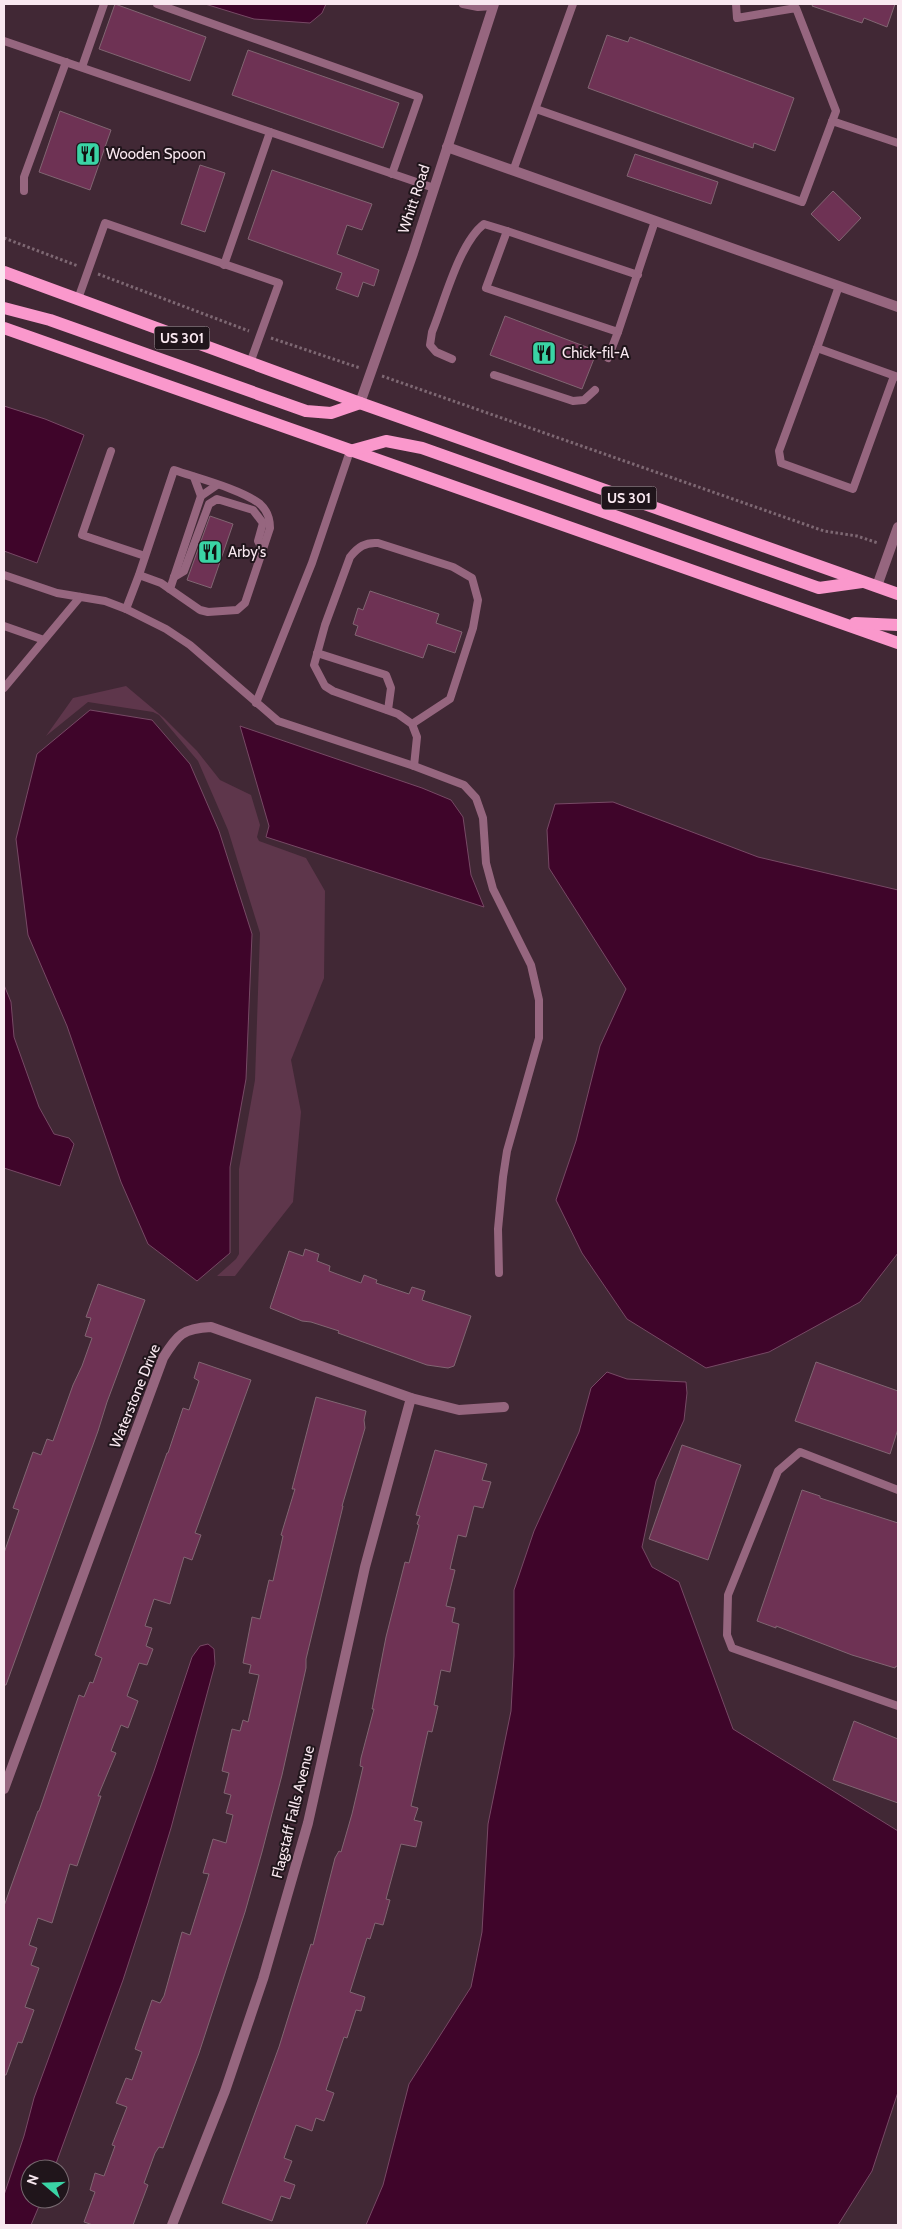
<svg xmlns="http://www.w3.org/2000/svg" width="902" height="2229" viewBox="0 0 902 2229" font-family="Cabin,sans-serif">
<style>
.green{fill:#5e364b}
.water{fill:#3f052a;stroke:#774965}
.building{fill:#6e3254;stroke:#816572}
.lines{fill:none;stroke-linecap:round;stroke-linejoin:round}
.path{stroke:#7e6873;stroke-width:3;stroke-dasharray:2.5 2.5;stroke-linecap:butt}
.service{stroke:#96667f;stroke-width:8}
.minor{stroke:#96667f;stroke-width:10}
.primary{stroke:#fa98cc;stroke-width:12}
.labels{text-anchor:middle;dominant-baseline:central;stroke-width:4;stroke-linejoin:round;paint-order:stroke}
.shield{fill:#20151b;stroke:#b8a9b0;stroke-width:1}
.shield-label{font-size:14px;font-weight:bold;fill:#f9e8f0}
.poi-label{font-size:15px;fill:#f9e8f0;stroke:#20151b;text-anchor:start}
.street-label{font-size:15px;fill:#f9e8f0;stroke:#20151b}
</style>
<rect width="100%" height="100%" fill="#412835"/>
<path class="green" d="M126 686 164 718 197 751 220 780 251 795 260 825 257 837 259 841 306 858 325 891 324 978 291 1060 301 1112 293 1202 235 1276H217L236 1259 239 1254V1169L255 1080 260 933 228 830 198 761 159 715 153 712 88 702 46 736 73 698Z"/>
<g class="water">
<path d="M205 4H326L322 13 310 23 254 19Z"/>
<path d="M4 406 45 419 84 435 37 563 4 551Z"/>
<path d="M90 710 152 720 190 764 219 831 252 934 246 1079 230 1167V1253L197 1281 148 1244 121 1182 67 1026 28 935 16 839 37 754Z"/>
<path d="M240 726 422 788 451 800 463 817 471 875 484 907 266 837 269 826Z"/>
<path d="M613 802 758 857 898 890V1253L860 1302 769 1352 706 1368 627 1319 582 1253 556 1200 576 1141 600 1046 626 989 549 868 547 830 555 804Z"/>
<path d="M4 985 11 1002 14 1037 39 1107 54 1134 69 1138 74 1144 60 1186 4 1168Z"/>
<path d="M607 1372 627 1379 686 1382 687 1393 684 1420 656 1481 642 1547 652 1567 679 1582 733 1729 898 1831V2092L872 2171 838 2225H366L383 2185 409 2084 471 1987 482 1932 488 1824 511 1711 514 1656V1590L534 1531 579 1432 591 1388Z"/>
<path d="M208 1644 214 1649 215 1664 171 1828 148 1903 123 1980 54 2169H30V2199H42L31 2225H4V2195L24 2136 34 2098 154 1771 192 1657 200 1646Z"/>
</g>
<g class="building">
<path d="M115 4 206 37 190 81 99 49Z"/>
<path d="M813 4H895L887 27 864 18 862 23 812 6Z"/>
<path d="M607 35 628 42 630 37 794 98 775 151 754 143 753 148 588 88Z"/>
<path d="M248 50 399 103 383 148 232 95Z"/>
<path d="M60 111 111 130 90 190 39 172Z"/>
<path d="M635 154 718 182 711 204 627 176Z"/>
<path d="M200 165 225 173 205 232 181 224Z"/>
<path d="M272 170 372 204 362 230 347 225 337 254 379 270 374 286 363 282 358 297 336 289 342 273 248 239Z"/>
<path d="M833 191 861 218 839 241 811 214Z"/>
<path d="M505 316 597 351 582 389 490 355Z"/>
<path d="M210 516 233 524 211 588 187 580Z"/>
<path d="M370 591 439 614 436 623 462 632 455 653 428 644 423 658 355 635 358 626 353 624 358 608 363 610Z"/>
<path d="M305 1249 319 1254 317 1261 330 1266 329 1271 361 1283 364 1275 377 1280 376 1283 409 1294 412 1287 425 1291 422 1300 471 1316 454 1366 448 1368 427 1365 338 1333 339 1331 311 1322 302 1321 270 1308 289 1251 303 1256Z"/>
<path d="M98 1284 145 1300 107 1402 98 1431 6 1685H4V1553L19 1510 13 1508 33 1452 41 1455 47 1439 53 1441 73 1385 82 1366 92 1338 85 1336 91 1318 86 1317Z"/>
<path d="M199 1362 251 1380 195 1533 201 1535 192 1560 184 1557 170 1604 154 1599 145 1626 152 1628 146 1646 153 1649 147 1665 139 1663 127 1696 138 1701 128 1728 121 1725 111 1751 116 1753 98 1796H101L77 1866 70 1864 52 1923 38 1918 29 1945 37 1948 31 1965 39 1968 25 2007 34 2010 22 2043 18 2042 6 2075H4V1906L38 1811H39L79 1695 84 1697 90 1682 93 1683 102 1658 95 1655 167 1453H168L183 1408 189 1410 199 1381 194 1378Z"/>
<path d="M816 1362 898 1391V1429L890 1454 795 1421Z"/>
<path d="M316 1397 366 1411 364 1420 365 1428 342 1506H343L306 1659V1668L282 1775 262 1852 245 1912 199 2053 163 2148 159 2147 155 2153 144 2183 148 2185 133 2225H93L84 2222 95 2192 90 2190 95 2173 104 2176 115 2146 112 2145 127 2107 116 2103 126 2078 132 2080 142 2052 135 2049 152 2000 160 2003 164 1996 182 1932 190 1935 209 1874 203 1873 213 1839 226 1843 233 1815 226 1813 231 1795 224 1793 229 1773 222 1771 232 1729 240 1731 243 1720 248 1722 259 1675 249 1673 251 1665 243 1663 252 1617 260 1619 269 1580 273 1581 283 1536 281 1535 295 1489H292Z"/>
<path d="M682 1445 741 1465 708 1560 649 1539Z"/>
<path d="M435 1450 487 1464 482 1480 491 1482 483 1508 474 1506 466 1537 458 1535 450 1569 455 1570 446 1606 455 1608 452 1622 459 1624 450 1672 441 1670 434 1705 438 1706 432 1732 428 1731 411 1806 418 1808 414 1820 422 1822 416 1847 401 1844 386 1899 390 1900 383 1925 375 1923 370 1939 367 1938 350 1992 365 1997 361 2011 356 2010 347 2038 344 2037 326 2090 334 2093 324 2121 316 2118 312 2131 296 2125 284 2158 292 2161 284 2181 295 2185 290 2199 281 2196 272 2221 222 2203 279 2047 311 1944 313 1945 335 1858 339 1851 341 1852 352 1814 363 1767 360 1766 361 1758 374 1709H372L386 1637 405 1562 409 1563 419 1525 417 1524 420 1516 416 1515Z"/>
<path d="M802 1490 820 1496V1498L898 1523V1667L896 1666 895 1668 852 1655 776 1626V1628L757 1621Z"/>
<path d="M854 1721 898 1739V1803L833 1780Z"/>
</g>
<g class="lines">
<g class="path">
<path d="M4 238 78 266"/>
<path d="M98 274 249 331"/>
<path d="M271 338 360 368"/>
<path d="M382 376 824 531 857 536 878 543"/>
</g>
<g class="service">
<path d="M157 4 419 97 392 174"/>
<path d="M463 4 478 7 493 6"/>
<path d="M4 41 434 188"/>
<path d="M82 67 104 4"/>
<path d="M536 109 802 202 836 111 796 8 737 18 736 4"/>
<path d="M832 121 898 143"/>
<path d="M513 171 573 4"/>
<path d="M24 191V177L66 62"/>
<path d="M224 265 270 132"/>
<path d="M638 275 507 231 486 288 618 332 655 221"/>
<path d="M839 286 817 348 898 377"/>
<path d="M78 299 105 223 279 283 250 363"/>
<path d="M817 348 779 451 781 463 853 489 894 376"/>
<path d="M608 358 618 332"/>
<path d="M452 359 436 352 430 345 432 332C444 303 459 243 484 224L507 231"/>
<path d="M494 375 573 401 584 400 595 390"/>
<path d="M111 451 82 535 145 556"/>
<path d="M194 477 201 496"/>
<path d="M4 575 57 593 105 601 126 609 166 629 190 645 278 721 414 766 464 785 476 798 483 818 486 863 493 889 531 965 539 1000V1038L507 1151 503 1177 498 1229 499 1273"/>
<path d="M174 577 184 571 209 504 217 499 253 510 263 523 258 541 263 550"/>
<path d="M170 589 201 496 217 485"/>
<path d="M126 609 139 575 174 470C197 478 241 489 260 504 268 511 270 519 270 528L245 603 237 610 208 612 200 610 161 583 139 575"/>
<path d="M4 626 44 640"/>
<path d="M317 653 386 675 391 688 388 710"/>
<path d="M4 688 80 597"/>
<path d="M256 703 312 563 350 451"/>
<path d="M412 724 450 699 473 628 478 600 472 578 453 567 378 543C365 542 358 547 350 557L325 625 314 665 325 686 333 691 398 714 412 724 417 737 414 766"/>
<path d="M898 1490 800 1452 778 1471 728 1595 727 1635 732 1648 898 1706"/>
</g>
<g class="minor">
<path d="M447 147 898 307"/>
<path d="M360 403 413 253 494 4"/>
<path d="M877 586 898 527"/>
<path d="M4 1789 163 1358C177 1335 183 1328 211 1327L411 1398 459 1410 504 1407"/>
<path d="M172 2225 225 2091 263 1979 308 1823 365 1567 411 1398"/>
</g>
<g class="primary">
<path d="M4 272 360 403 898 594"/>
<path d="M4 308 50 320 306 411 331 413 360 403"/>
<path d="M4 328 898 643"/>
<path d="M350 451 386 441 422 448 819 588 862 582"/>
<path d="M855 623 898 625"/>
</g>
</g>
<defs>
<symbol id="restaurant-square" viewBox="-11 -11 22 22"><rect x="-9" y="-9" width="18" height="18" rx="4" fill="#3ad4a5" stroke="#20151b"/><path d="M-5-6h1v4h1v-4h1v4h1v-4h1v5L-1.5 .5V6h-2V.5L-5-1ZM5-6V6H3V1.5H1.5Q1.5-4 5-6Z" fill="#111"/></symbol>
</defs>
<g fill-rule="evenodd">
<use href="#restaurant-square" x="74" y="140" width="28" height="28"/>
<use href="#restaurant-square" x="530" y="339" width="28" height="28"/>
<use href="#restaurant-square" x="196" y="538" width="28" height="28"/>
</g>
<g class="labels">
<g class="shield">
<rect x="154.5" y="326.5" width="55" height="23" rx="4"/>
<rect x="601.5" y="486.5" width="55" height="23" rx="4"/>
</g>
<g class="shield-label">
<text x="182" y="338">US 301</text>
<text x="629" y="498">US 301</text>
</g>
<g class="poi-label">
<text x="106" y="154">Wooden Spoon</text>
<text x="562" y="353">Chick-fil-A</text>
<text x="228" y="552">Arby's</text>
</g>
<g class="street-label">
<text transform="translate(414 199) rotate(-72)">Whitt Road</text>
<text transform="translate(135 1396) rotate(-68)">Waterstone Drive</text>
<text transform="translate(293 1812) rotate(-76)">Flagstaff Falls Avenue</text>
</g>
</g>
<rect width="902" height="2229" fill="none" stroke="#f9e8f0" stroke-width="10"/>
<g transform="translate(45 2184) rotate(289)"><circle r="24" fill="#20151b" stroke="#776970"/>
<path d="M0-4L9 19L0 12L-9 19Z" fill="#3ad4a5"/>
<text y="-8" font-size="14" font-weight="bold" text-anchor="middle" fill="#f9e8f0">N</text>
</g>
</svg>
